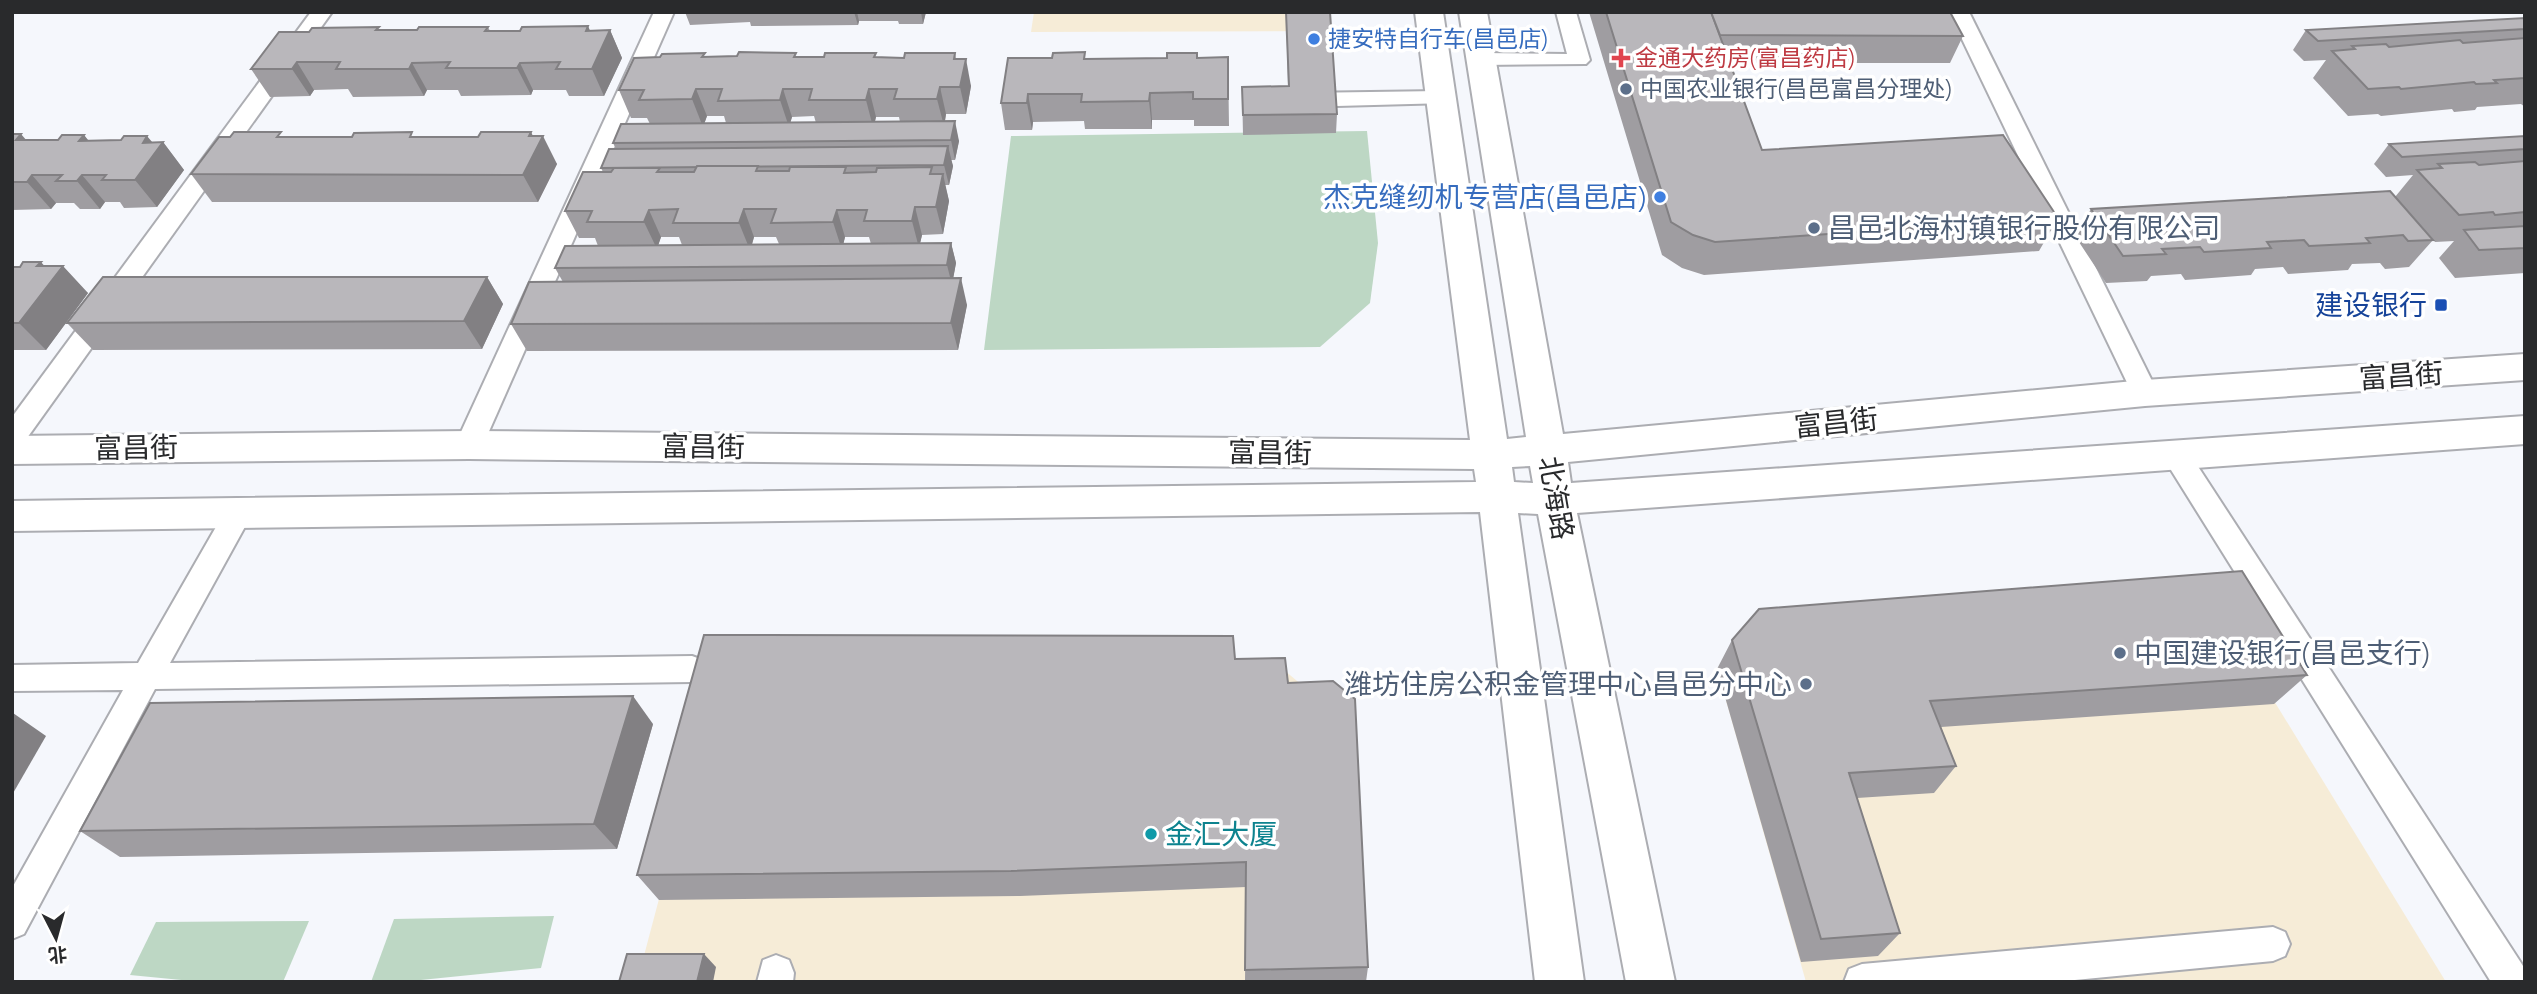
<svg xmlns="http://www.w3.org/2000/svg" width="2537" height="994" viewBox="0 0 2537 994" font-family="'Zilla Slab','Noto Sans SC',serif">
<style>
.commercial{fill:#f6ecd7}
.green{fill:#bdd7c4}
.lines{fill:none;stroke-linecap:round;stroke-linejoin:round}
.lane-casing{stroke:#acadb2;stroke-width:4}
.primary-casing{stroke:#acadb2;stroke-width:4}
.lane{fill:#fff;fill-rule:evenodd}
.primary{fill:#fff;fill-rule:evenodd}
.wall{fill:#9f9da1;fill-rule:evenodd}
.shaded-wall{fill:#828083}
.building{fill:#b9b7bb;stroke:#828083;stroke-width:2}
.shop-dot{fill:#3f7fe0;stroke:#fff;stroke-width:2.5}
.health-dot{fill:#e0444e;stroke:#fff;stroke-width:2.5}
.service-dot{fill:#5c6f8a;stroke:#fff;stroke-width:2.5}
.transit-dot{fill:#1a4fb4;stroke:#fff;stroke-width:2.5}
.culture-dot{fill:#0f9aa8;stroke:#fff;stroke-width:2.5}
.labels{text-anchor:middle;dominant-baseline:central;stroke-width:7;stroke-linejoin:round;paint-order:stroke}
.far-shop-label{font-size:23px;fill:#366cbe;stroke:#fff;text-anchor:start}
.far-health-label{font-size:23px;fill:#be3a42;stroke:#fff;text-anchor:start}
.far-service-label{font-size:23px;fill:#4e5e75;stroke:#fff;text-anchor:start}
.shop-label{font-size:28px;fill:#366cbe;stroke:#fff;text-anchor:end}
.service-label{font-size:28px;fill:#4e5e75;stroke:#fff;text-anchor:start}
.transit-label{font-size:28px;fill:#164399;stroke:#fff;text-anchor:end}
.street-label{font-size:28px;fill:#292a2c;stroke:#fff}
.culture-label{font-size:28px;fill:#0d838f;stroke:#fff;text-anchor:start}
</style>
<rect width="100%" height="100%" fill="#f5f7fc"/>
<g class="commercial">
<path d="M1034 12H1328L1329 31 1031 32Z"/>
<path d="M2213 601 2446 982H1806L1717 669 1745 639Z"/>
<path d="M721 665H1278L1352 727 1364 982H637Z"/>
</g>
<g class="green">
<path d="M1367 131 1378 243 1370 303 1320 347 984 350 1011 136Z"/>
<path d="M554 916 541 968 401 982H371L394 919Z"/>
<path d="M309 921 283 982H202L130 975 156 922Z"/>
</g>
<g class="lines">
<defs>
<g id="lane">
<path d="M311 12H332L22 445 12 448V417Z"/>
<path d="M654 12H674L483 445 479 452 469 455 459 452 455 445Z"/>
<path d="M1556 12H1576L1590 60 1586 64 1481 65 1474 63 1470 59 1474 55 1481 53 1567 54Z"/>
<path d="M1949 12H1969L2158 393 2154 400 2145 403 2136 400 2132 393Z"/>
<path d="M1440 91 1448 93 1451 98 1448 103 1300 107 1292 105 1289 100 1292 95 1300 93Z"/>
<path d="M2176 444 2186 448 2525 969V982H2491L2166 462 2162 455 2166 448Z"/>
<path d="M238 503 248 506 252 514 170 663 692 656 703 660 707 669 703 678 692 682 155 689 24 934 12 939V888L123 690 12 691V665L138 663 228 506Z"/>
<path d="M2273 927 2285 932 2290 944 2285 956 2273 961 2054 982H1844L1849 969 1862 964Z"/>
<path d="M776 955 789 960 794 973 793 982H757L763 960Z"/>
</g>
<path id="primary" d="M1415 12H1443L1507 439 1526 437 1459 12H1487L1563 434 2145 380 2525 354V380L2145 406 1568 462 1571 483 2525 416V444L1577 513 1675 982H1626L1538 514 1518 513 1584 982H1535L1480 512 12 531V501L1476 482 1474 469 469 459 12 464V436L469 431 1470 440ZM1530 466 1533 483 1514 482 1512 467Z"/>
</defs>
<use href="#lane" class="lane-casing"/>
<use href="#primary" class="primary-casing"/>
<use href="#lane" class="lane"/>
<use href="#primary" class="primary"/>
</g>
<g class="wall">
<path d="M685 12H926L923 24H899L898 21H859L858 25 751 26 750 22 690 25Z"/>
<rect x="1165" y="12" width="37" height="2"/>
<path d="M1286 12 1337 114 1336 133 1243 135 1242 87H1288Z"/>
<path d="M1589 12H1950L1963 36 1950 63H1730L1762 150 2058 218 2039 251 1704 275 1682 268 1662 255Z"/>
<path d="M2525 18V107L2521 104 2477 107 2475 110 2454 112 2452 109 2381 116 2378 114 2348 116 2313 78 2326 60 2304 61 2293 50 2306 30Z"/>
<path d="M488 27 490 31 610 30 622 58 604 96H569L566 90H533L531 95 461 96 458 90H427L424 96 353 97 348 89 314 90 310 96 270 97 251 69 381 30H417Z"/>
<path d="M1085 52V59L1228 57 1229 126H1194V120H1152V129H1085L1084 121 1033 122 1032 130H1005L1001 103 1052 58Z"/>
<path d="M955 53 956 59 971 86 966 114H946L945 121 959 141 955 160H951L953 166 949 185H945L949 201 943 234 922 235 920 243H951L956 263 953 278 967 305 958 350 527 351 511 324 563 282 555 268 598 246 595 238H579L565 211 603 172 601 168 616 149 613 143 650 124 647 118H631L619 90 707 57 904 58ZM707 116H724L726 123 704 124ZM814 116 816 123H790L792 117ZM876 117H899L900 122H875ZM661 237H679L682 245H658ZM754 237H776L779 244 752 245ZM845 237H869L871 244H843Z"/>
<path d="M12 134 26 140H58L84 135 88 141 163 142 184 170 157 207 124 208 120 202H105L100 209H80L74 203H56L51 209 12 210Z"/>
<path d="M533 136 557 164 538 202H212L191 174 230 137Z"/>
<path d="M2525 136V273L2455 278 2439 258 2454 241 2435 242 2407 211 2433 240 2409 267 2385 269 2380 263 2352 264 2348 270 2288 274 2283 267 2255 269 2251 275 2185 280 2181 274 2151 276 2147 281 2106 283 2075 236 2091 209 2395 197 2413 175 2386 177 2374 164 2389 144Z"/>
<path d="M44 266 88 293 46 350H12V267Z"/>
<path d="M487 277 503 304 482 349 93 350 67 323Z"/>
<path d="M1732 640 2307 675 2274 704 1941 727 1956 766 1934 793 1857 798 1900 933 1878 956 1801 962 1717 669Z"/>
<path d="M1235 659 1288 683 1368 967 1366 982H1245L1246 887 1020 896 659 900 637 875Z"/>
<path d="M653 724 617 849 120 857 80 831Z"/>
</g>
<g class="shaded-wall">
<path d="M854 12H857L859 21 858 25Z"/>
<path d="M921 12H926L923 24Z"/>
<path d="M588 26 600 53 610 30 622 58 604 96 592 69 586 31Z"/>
<path d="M966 59 971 86 966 114 960 87Z"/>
<path d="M297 62 314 90 310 96 292 69Z"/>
<path d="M412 63 427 90 424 96 409 69Z"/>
<path d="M520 63 533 90 531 95 517 68Z"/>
<path d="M940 87 946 114 944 126 937 99Z"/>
<path d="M696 89 707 116 703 127 692 99Z"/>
<path d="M783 89 792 117 789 127 780 100Z"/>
<path d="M869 89 876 117 873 127 866 100Z"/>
<path d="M1150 93 1152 120V129L1149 101Z"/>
<path d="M1028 94 1033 122 1032 130 1027 103Z"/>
<path d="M955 121 959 141 955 160 951 140Z"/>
<path d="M531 132 538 146 543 136 557 164 538 202 523 175 529 136Z"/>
<path d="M21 134 45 162 16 140Z"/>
<path d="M84 135 106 162 79 141Z"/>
<path d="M147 136 158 149 163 142 184 170 157 207 135 180 143 143Z"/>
<path d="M948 146 953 166 949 185 944 165Z"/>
<path d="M943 174 949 201 943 234 936 207Z"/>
<path d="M32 175 56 203 51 209 27 182Z"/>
<path d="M82 175 105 202 100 209 77 181Z"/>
<path d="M915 207 922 235 919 248 912 221Z"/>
<path d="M744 209 754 237 750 250 739 223Z"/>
<path d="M649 210 661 237 657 249 644 222Z"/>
<path d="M837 210 845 237 842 250 833 222Z"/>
<path d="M951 243 956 263 952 285 947 265Z"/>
<path d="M41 262 54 277 63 266 88 293 46 350 19 323 37 266Z"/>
<path d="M487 277 503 304 482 349 464 321Z"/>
<path d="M961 278 967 305 958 350 951 323Z"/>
<path d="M633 696 653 724 617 849 594 824Z"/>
<path d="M13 713 46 736 12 795V714Z"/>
<path d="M704 954 716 967 713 982H697Z"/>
</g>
<g class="building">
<path d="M1286 12H1330L1337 114 1243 115 1242 87 1289 86Z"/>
<path d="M1606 12H1711L1762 150 2003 135 2058 218 1715 242 1693 235 1671 222Z"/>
<path d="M1711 12H1950L1963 36 1720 35Z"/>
<path d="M2525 18V29L2318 41 2306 30Z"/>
<path d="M588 26 586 31 610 30 592 69H556L560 62 520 63 517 68H446L450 62 412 63 409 69H336L340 62H297L292 69H251L279 32H309L312 28 379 27 376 30H417L419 27H488L485 31H520L522 27Z"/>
<path d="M2525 38V78L2494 80 2497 83 2476 84 2474 82 2401 89 2399 87 2368 89 2332 51 2355 49 2352 46 2386 44 2389 47 2460 40 2463 43Z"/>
<path d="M739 52 796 53 794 57H824L825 53H876L874 57 904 58 905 53H955L954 59H966L960 87H940L937 99H894L897 89H869L866 100H809L812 89H783L780 100 718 101 722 89H696L692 99 639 100 644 90H619L634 58 660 57 662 54 705 53 702 57 737 56Z"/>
<path d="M1085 52 1084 59 1167 58V53H1197V58L1228 57V99H1193V92L1150 93 1149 101 1081 102 1082 94H1028L1027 103H1001L1008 58H1052L1053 53Z"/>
<path d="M955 121 951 140 613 143 621 124Z"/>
<path d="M234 132H281L277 137H352L354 133 412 132 410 137H478L481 132H531L529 136H543L523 175 191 174 219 137H230Z"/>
<path d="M12 134H21L16 140H58L62 135H84L79 141 121 140 124 136H147L143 143 163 142 135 180H102L106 175H82L77 181H56L62 175H32L27 182H12Z"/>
<path d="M2525 136V149L2402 157 2389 144Z"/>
<path d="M948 146 944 165 601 168 609 149Z"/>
<path d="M2525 161V212L2495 215 2493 212 2459 215 2417 170 2442 168 2438 164 2475 162 2479 165Z"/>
<path d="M697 166H758L756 171H789L790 167H846L844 173 876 172 877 168 932 167 930 174H943L936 207H915L912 221H864L867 210H837L833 222 771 223 776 209H744L739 223H673L678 209 649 210 644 222H587L592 211H565L583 172H611L614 168H660L657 172H694Z"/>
<path d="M2390 191 2433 240 2408 241 2403 235 2366 238 2370 243 2309 246 2304 240 2267 242 2271 248 2204 252 2200 247 2162 249 2166 254 2123 256 2091 209Z"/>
<path d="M2525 226V248L2479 250 2464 230Z"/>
<path d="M951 243 947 265 555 268 565 246Z"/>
<path d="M23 262H41L37 266H63L19 323H12V267H20Z"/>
<path d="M103 277H487L464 321 67 323Z"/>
<path d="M961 278 951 323 511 324 529 282Z"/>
<path d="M2242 571 2307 675 1930 701 1956 766 1849 773 1900 933 1821 939 1732 640 1759 609Z"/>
<path d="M704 635 1233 636 1235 659 1285 658 1288 683 1333 681 1355 699 1368 967 1245 970 1246 862 1011 871 637 875Z"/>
<path d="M633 696 594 824 80 831 150 703Z"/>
<path d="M627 954H704L697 982H619Z"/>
</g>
<g class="shop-dot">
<circle cx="1314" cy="39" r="7"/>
<circle cx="1660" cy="197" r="7"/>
</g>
<path class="health-dot" d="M1617.5 47.5h7v7h7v7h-7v7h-7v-7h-7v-7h7z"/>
<g class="service-dot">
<circle cx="1626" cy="89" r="7"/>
<circle cx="1814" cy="228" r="7"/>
<circle cx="2120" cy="653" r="7"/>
<circle cx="1806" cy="684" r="7"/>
</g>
<rect class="transit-dot" x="2434" y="298" width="14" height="14" rx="3.5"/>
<circle class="culture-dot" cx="1151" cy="834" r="7"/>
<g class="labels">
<g class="far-shop-label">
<text x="1328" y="39">捷安特自行车(昌邑店)</text>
</g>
<g class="far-health-label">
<text x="1635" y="58">金通大药房(富昌药店)</text>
</g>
<g class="far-service-label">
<text x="1640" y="89">中国农业银行(昌邑富昌分理处)</text>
</g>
<g class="shop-label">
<text x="1646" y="197">杰克缝纫机专营店(昌邑店)</text>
</g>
<g class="service-label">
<text x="1828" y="228">昌邑北海村镇银行股份有限公司</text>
<text x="2134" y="653">中国建设银行(昌邑支行)</text>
<text x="1792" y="684" text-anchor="end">潍坊住房公积金管理中心昌邑分中心</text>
</g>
<g class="transit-label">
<text x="2427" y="305">建设银行</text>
</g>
<g class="street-label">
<text transform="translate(2401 376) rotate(-4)">富昌街</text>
<text transform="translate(1836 423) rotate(-6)">富昌街</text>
<text transform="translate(703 447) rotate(1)">富昌街</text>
<text transform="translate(136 448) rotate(-1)">富昌街</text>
<text transform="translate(1270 453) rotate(1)">富昌街</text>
<text transform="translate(1556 498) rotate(80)">北海路</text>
</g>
<g class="culture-label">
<text x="1165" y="834">金汇大厦</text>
</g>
</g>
<rect width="2537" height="994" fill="none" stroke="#292a2c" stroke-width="28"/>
<g transform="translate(56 938) rotate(174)" stroke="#ffffff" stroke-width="5" paint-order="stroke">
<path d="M0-5L12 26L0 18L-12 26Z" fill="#292a2c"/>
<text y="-10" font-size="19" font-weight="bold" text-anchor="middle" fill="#292a2c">北</text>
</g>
</svg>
